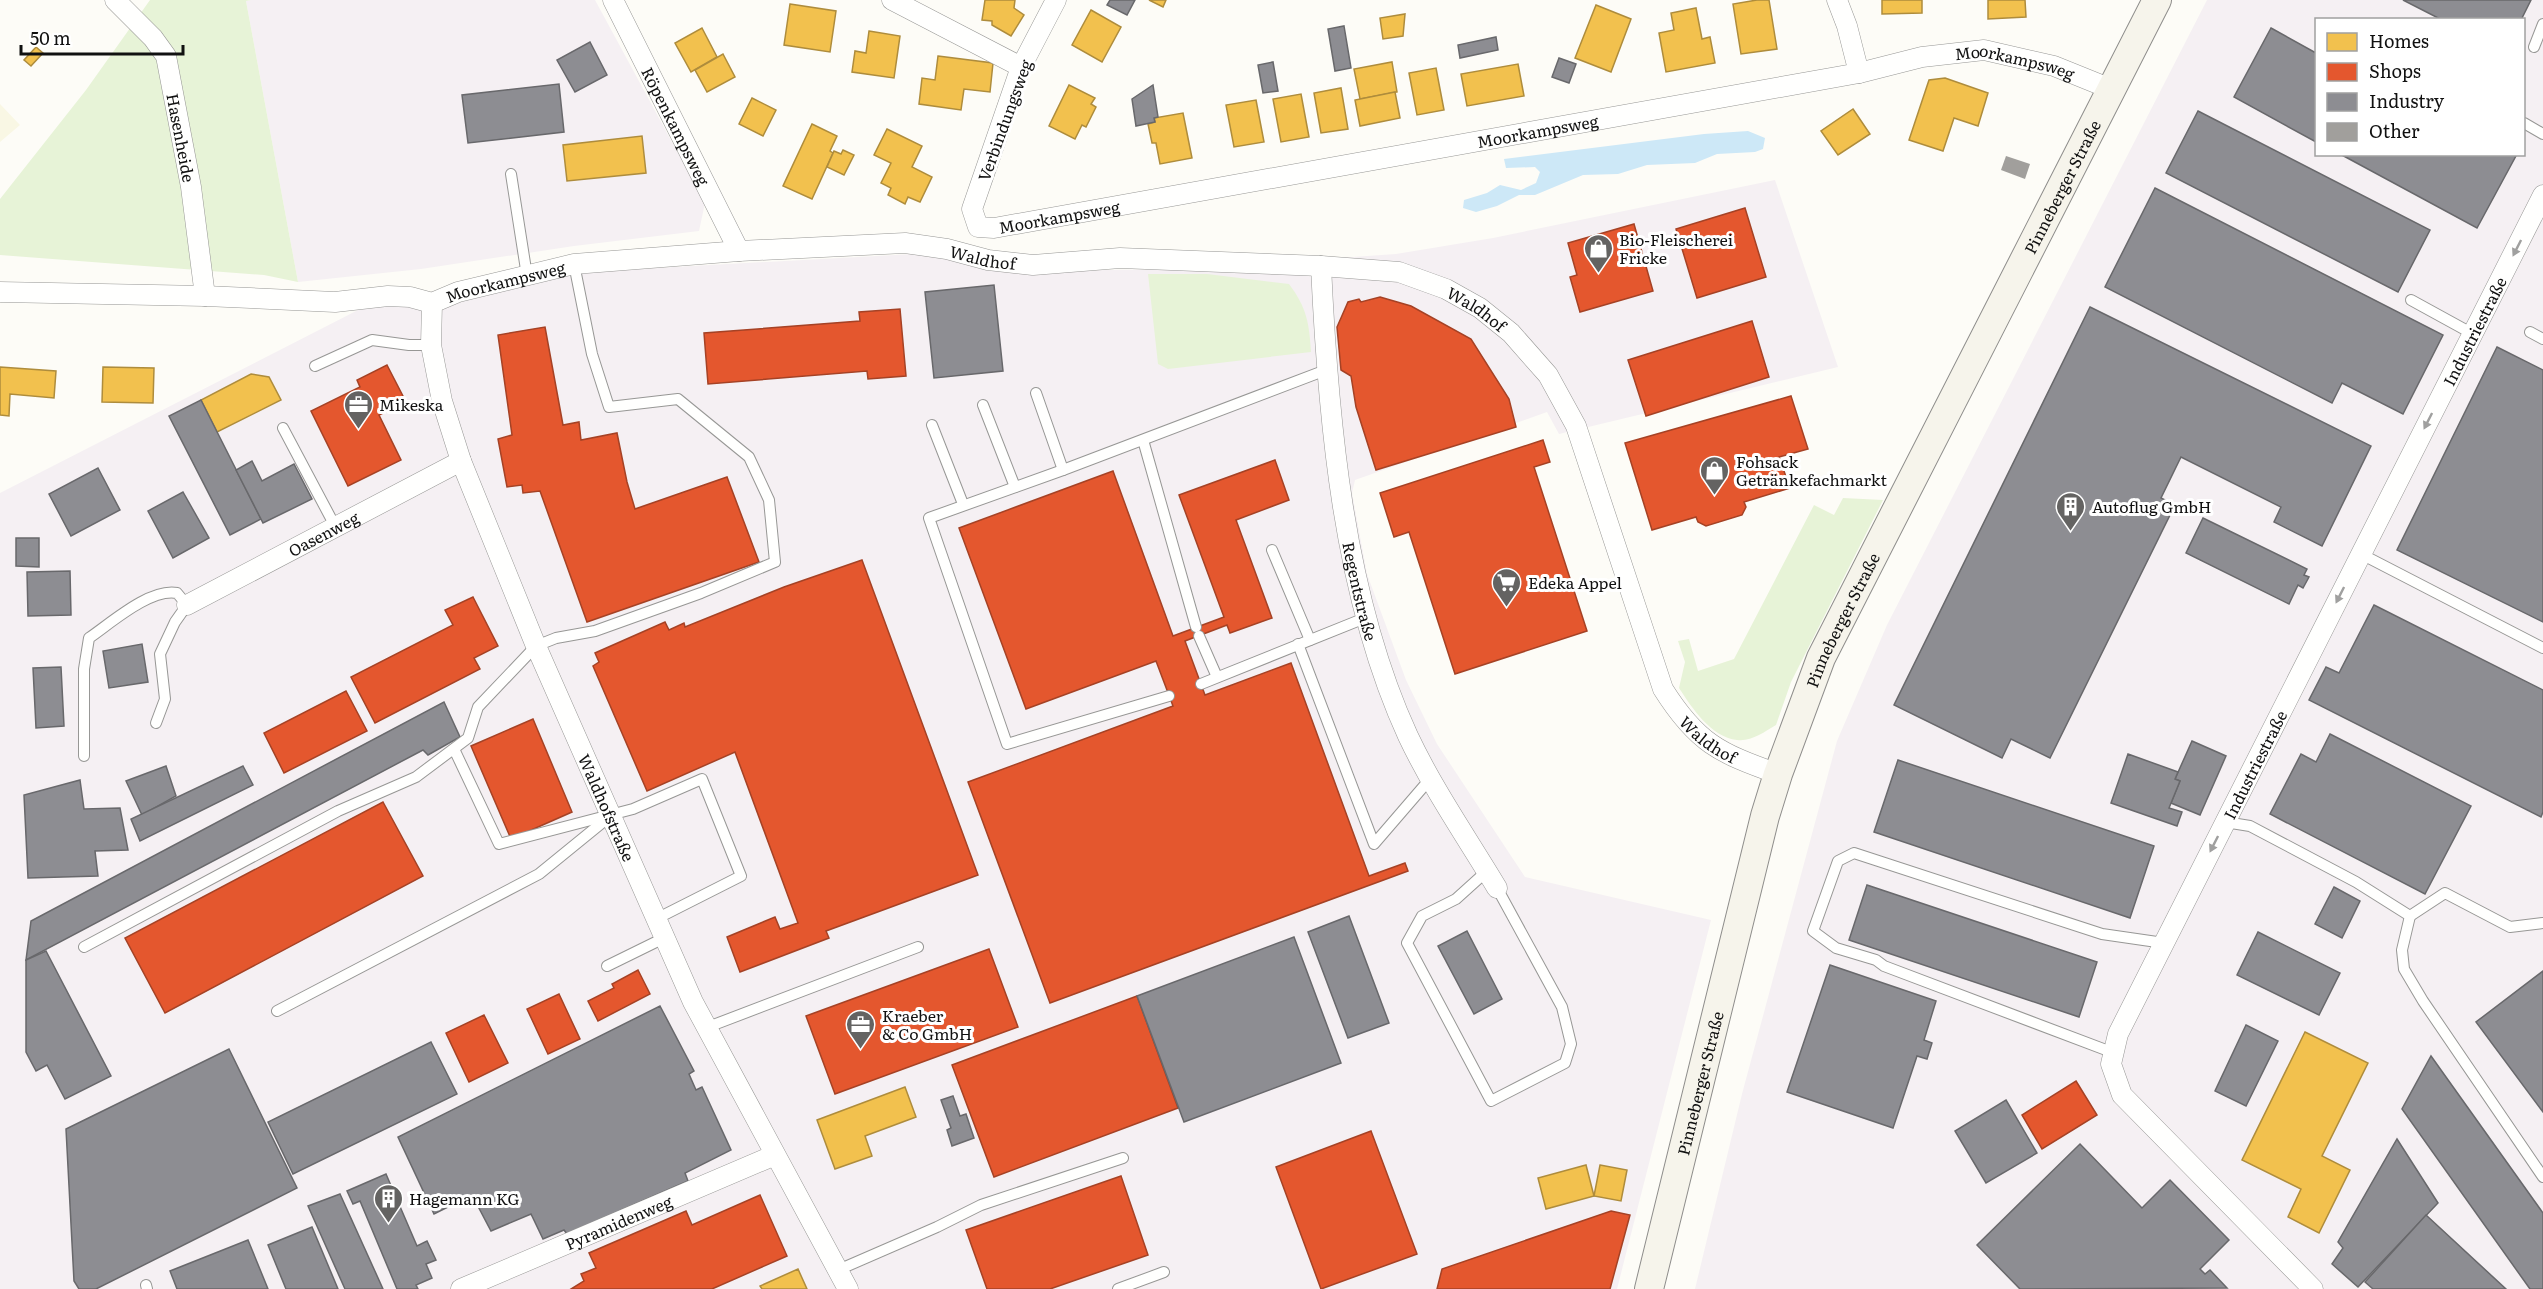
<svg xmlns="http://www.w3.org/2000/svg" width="2543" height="1289" viewBox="0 0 2543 1289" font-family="Literata,serif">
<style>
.industrial{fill:#f5f0f3;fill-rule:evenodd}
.farmland{fill:#f9f7e4}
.green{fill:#e7f3d7}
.water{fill:#cde8f7}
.homes{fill:#f2c14e;stroke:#ae8c3c;stroke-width:1.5}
.shops{fill:#e4572e;stroke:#a54225;stroke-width:1.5}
.industry{fill:#8d8d92;stroke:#68686b;stroke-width:1.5}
.building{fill:#a19f9c}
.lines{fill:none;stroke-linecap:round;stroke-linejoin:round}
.service-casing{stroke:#979795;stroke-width:12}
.minor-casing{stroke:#979795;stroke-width:21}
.secondary-casing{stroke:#8e8d8b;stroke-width:30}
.service{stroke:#fffffe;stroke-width:10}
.minor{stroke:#fffffe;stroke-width:20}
.secondary{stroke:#f6f4eb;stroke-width:28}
.oneway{fill:#a0a09f}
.labels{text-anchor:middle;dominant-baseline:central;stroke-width:6;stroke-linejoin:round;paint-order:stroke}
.street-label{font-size:16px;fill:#111;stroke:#fff}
.poi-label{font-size:16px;fill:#111;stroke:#fff;text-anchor:start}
</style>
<rect width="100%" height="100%" fill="#fdfcf7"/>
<g class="industrial">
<path d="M251 0H595L705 203 699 231 574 246 421 269 298 282 246 1Z"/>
<path d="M2207 0H2543V1289H1695L1742 1094 1837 741 1887 625ZM2316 20H2524V154H2316Z"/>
<path d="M1775 180 1838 367 1559 434 1547 412 1355 480 1352 493 1367 574 1406 680 1437 744 1525 877 1711 920 1617 1289H0V493L360 309 600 271 913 254 1035 271 1177 269 1396 254 1493 238Z"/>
</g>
<path class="farmland" d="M0 104 20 125 0 142Z"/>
<g class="green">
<path d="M150 0H251L246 1 298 282 264 275 0 255V199L86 90Z"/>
<path d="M1148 274H1207L1289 284C1307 308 1309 323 1311 352L1168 369 1158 364Z"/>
<path d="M1843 498 1883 500 1791 682 1776 725C1764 732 1751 742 1737 740 1711 737 1692 708 1679 688L1685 662 1678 641 1689 639 1698 671 1734 659 1814 505 1834 515Z"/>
</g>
<path class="water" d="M1748 131 1765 138 1763 149 1755 152 1717 154 1695 163 1647 165 1618 174 1583 175 1535 195H1519L1497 206 1476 212 1463 208 1464 200 1487 193 1500 185 1521 190 1536 183 1540 172 1535 167 1506 168 1504 159 1704 134Z"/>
<g class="homes">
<path d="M985 0H1015L1014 8 1024 15 1011 36 992 25V21L982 20Z"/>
<path d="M1149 0H1166L1163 7Z"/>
<path d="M1757 0H1769L1777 49 1741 54 1733 4Z"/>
<path d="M1882 0H1922V13L1882 14Z"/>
<path d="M1988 0H2025L2026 17 1988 19Z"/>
<path d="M790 4 836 11 830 52 784 45Z"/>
<path d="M1596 5 1631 19 1611 72 1575 58Z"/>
<path d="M1696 8 1702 39 1710 37 1715 63 1666 72 1659 33 1674 30 1671 13Z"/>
<path d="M1091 10 1121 27 1102 62 1072 45Z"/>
<path d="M1405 14 1403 36 1383 39 1380 18Z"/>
<path d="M702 28 717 57 691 72 675 43Z"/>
<path d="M869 31 900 36 894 78 852 72 855 51 866 53Z"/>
<path d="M36 47 43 53 31 66 24 60Z"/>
<path d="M723 54 735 77 707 92 695 70Z"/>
<path d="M938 56 993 63 990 92 964 89 961 110 919 104 922 78 935 80Z"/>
<path d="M1392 62 1397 92 1360 99 1354 69Z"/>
<path d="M1518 64 1524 96 1467 106 1461 74Z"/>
<path d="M1436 68 1444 110 1417 115 1409 73Z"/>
<path d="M1945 78 1988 93 1978 126 1954 118 1943 151 1909 140 1929 80Z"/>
<path d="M1069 85 1095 98 1091 104 1096 107 1086 127 1082 125 1075 139 1049 126Z"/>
<path d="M1341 88 1348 129 1321 133 1314 93Z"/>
<path d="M1395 92 1400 118 1360 126 1355 100Z"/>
<path d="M1301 94 1309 137 1281 142 1273 99Z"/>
<path d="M752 98 776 110 763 136 739 124Z"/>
<path d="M1256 100 1264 142 1234 147 1226 105Z"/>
<path d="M1853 109 1870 134 1838 155 1821 131Z"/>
<path d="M1183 113 1192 158 1160 164 1156 143H1152L1148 124 1155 122 1154 118Z"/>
<path d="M812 124 837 136 830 151 833 153 812 199 783 186Z"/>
<path d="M887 129 922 146 912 167 932 177 920 202 908 197 905 204 888 195 891 188 881 183 891 163 874 155Z"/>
<path d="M642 136 646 173 567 181 563 145Z"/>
<path d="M843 150 854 155 844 175 827 167 834 151 841 154Z"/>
<path d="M0 367 56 371 54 398 10 394 9 416 0 415Z"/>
<path d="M103 367 154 368 153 403 102 402Z"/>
<path d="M251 374 269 377 281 400 217 432 201 400Z"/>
<path d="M2305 1032 2368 1063 2322 1156 2350 1170 2319 1233 2288 1217 2301 1189 2242 1160Z"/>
<path d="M905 1087 916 1117 865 1136 872 1156 835 1169 817 1120Z"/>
<path d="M1586 1165 1594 1196 1546 1209 1538 1178Z"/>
<path d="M1600 1165 1627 1170 1621 1201 1594 1196Z"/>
<path d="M798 1269 807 1289H762L760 1286Z"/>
</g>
<g class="shops">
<path d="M1745 208 1766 277 1697 298 1676 229Z"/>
<path d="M1634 224 1653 291 1580 312 1570 277 1577 275 1568 243Z"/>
<path d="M1380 297 1411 306 1471 339 1509 399 1516 427 1376 470 1356 407 1351 376 1341 370 1337 327 1348 302 1359 299 1361 302Z"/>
<path d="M900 309 906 376 868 379 867 371 708 384 704 333 860 321 859 312Z"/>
<path d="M1752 321 1769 377 1646 416 1628 360Z"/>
<path d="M545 327 563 425 579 422 581 440 617 433 627 482 635 509 727 477 759 562 587 622 540 491 523 493 522 485 507 487 498 439 512 435 498 335Z"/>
<path d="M387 365 406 402 379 415 401 460 348 486 311 411 360 387 357 380Z"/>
<path d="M1791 396 1808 449 1779 457 1790 488 1744 502 1746 507 1742 515 1706 526 1698 522 1696 517 1652 530 1625 443Z"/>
<path d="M1543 440 1550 462 1534 467 1587 631 1455 674 1409 532 1394 537 1380 493Z"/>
<path d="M1275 460 1289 500 1236 520 1272 618 1230 633 1227 625 1185 641 1205 695 1291 663 1369 876 1405 863 1408 871 1050 1003 968 782 1173 706 1156 661 1026 709 959 528 1113 471 1173 636 1224 617 1179 495Z"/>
<path d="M862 560 978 875 826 931 829 938 740 972 727 937 775 917 780 929 798 923 735 752 647 791 593 666 599 662 595 653 665 622 669 630 684 623 685 627 784 587Z"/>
<path d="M473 597 498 646 474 658 480 669 375 723 351 677 453 625 445 610Z"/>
<path d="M346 691 367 731 284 773 264 733Z"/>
<path d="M533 719 572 812 511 839 471 746Z"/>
<path d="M383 802 423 876 165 1013 125 938Z"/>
<path d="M989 949 1018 1027 835 1094 806 1016Z"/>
<path d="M638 970 650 994 598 1021 588 1001 614 988 612 984Z"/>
<path d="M559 994 580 1039 548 1054 527 1009Z"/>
<path d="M1137 996 1178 1108 994 1177 952 1065Z"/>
<path d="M484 1015 508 1063 469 1082 446 1033Z"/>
<path d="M2076 1081 2097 1115 2042 1149 2022 1115Z"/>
<path d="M1371 1131 1417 1254 1321 1289 1276 1167Z"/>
<path d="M1121 1176 1148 1255 1050 1289H987L966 1230Z"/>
<path d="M760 1195 787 1256 712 1289H571L584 1281 581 1274 596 1268 589 1253 686 1211 692 1225Z"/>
<path d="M1611 1211 1630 1215 1610 1289H1437L1442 1269Z"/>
</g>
<g class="industry">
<path d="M1110 0H1135L1127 15 1107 5Z"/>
<path d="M2403 0H2531L2521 20H2442Z"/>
<path d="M1344 26 1351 68 1335 71 1328 29Z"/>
<path d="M2271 28 2316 53V142L2234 97Z"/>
<path d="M1496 37 1498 50 1460 58 1458 45Z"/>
<path d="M590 42 607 75 575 92 557 60Z"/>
<path d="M1559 58 1576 64 1569 83 1552 77Z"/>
<path d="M1273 62 1278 91 1263 93 1258 65Z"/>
<path d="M559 84 564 132 468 143 462 95Z"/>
<path d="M1153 85 1158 117 1154 118 1155 122 1136 126 1132 99Z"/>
<path d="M2198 111 2430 230 2398 292 2166 173Z"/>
<path d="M2340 154H2517L2477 228Z"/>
<path d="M2155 188 2443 335 2403 414 2342 383 2332 403 2105 287Z"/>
<path d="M994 285 1003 371 934 378 925 292Z"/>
<path d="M2090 307 2371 446 2322 546 2274 522 2281 507 2181 457 2161 498 2175 505 2050 758 2011 739 2002 758 1894 705Z"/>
<path d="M2497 347 2543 370V622L2397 550Z"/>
<path d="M201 400 261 519 230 535 169 416Z"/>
<path d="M252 461 262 481 294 464 312 499 263 523 236 470Z"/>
<path d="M98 468 120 510 71 536 49 494Z"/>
<path d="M183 492 209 538 173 558 148 511Z"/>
<path d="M2203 518 2307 569 2304 575 2309 577 2303 588 2298 585 2289 604 2186 553Z"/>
<path d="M16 538H39V567L16 566Z"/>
<path d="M70 571 71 615 28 616 27 572Z"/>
<path d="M2374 605 2543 690V812L2541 817 2309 700 2326 667 2339 673Z"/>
<path d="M142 644 148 682 109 688 103 651Z"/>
<path d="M61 667 64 726 36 728 33 668Z"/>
<path d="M444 702 460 737 428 755 423 750 26 960 31 921Z"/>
<path d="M2330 734 2471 806 2425 894 2270 814 2301 754 2316 762Z"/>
<path d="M2192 741 2226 756 2200 815 2171 803 2180 781 2175 779Z"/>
<path d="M2128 754 2178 772 2175 779 2180 781 2169 808 2182 812 2177 826 2111 803Z"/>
<path d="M1898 760 2154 846 2130 918 1874 832Z"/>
<path d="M166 766 176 796 142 815 126 781Z"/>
<path d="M243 766 253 785 140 841 131 819Z"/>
<path d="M80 780 84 809 120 808 128 850 95 851 98 876 28 878 24 795Z"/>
<path d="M1867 885 2097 962 2079 1017 1849 940Z"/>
<path d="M2334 887 2360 901 2342 938 2315 924Z"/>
<path d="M1349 916 1389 1023 1348 1038 1308 932Z"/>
<path d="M1467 931 1502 999 1474 1014 1438 946Z"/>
<path d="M2258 932 2340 973 2319 1015 2237 975Z"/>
<path d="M1294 937 1341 1063 1184 1122 1137 996Z"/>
<path d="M46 951 111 1076 65 1099 47 1065 36 1071 26 1052V960Z"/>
<path d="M1830 965 1936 1001 1924 1040 1932 1043 1927 1059 1917 1056 1893 1128 1787 1092Z"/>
<path d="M2543 971V1112L2476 1022Z"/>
<path d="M660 1006 694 1071 689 1074 696 1090 702 1087 731 1150 685 1173 688 1181 567 1234 564 1230 543 1239 531 1214 491 1231 472 1195 434 1214 398 1137Z"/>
<path d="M2246 1025 2278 1041 2246 1106 2215 1091Z"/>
<path d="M431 1042 457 1094 293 1174 268 1122Z"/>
<path d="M229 1049 297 1188 96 1289H79L74 1281 66 1129Z"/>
<path d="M2431 1056 2543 1213V1289H2530L2402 1109Z"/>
<path d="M953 1096 960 1116 966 1114 974 1138 952 1146 947 1130 951 1128 941 1100Z"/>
<path d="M2006 1100 2037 1153 1986 1183 1955 1131Z"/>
<path d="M2397 1139 2438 1203 2358 1287 2332 1264 2343 1248 2338 1242Z"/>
<path d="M2080 1144 2142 1208 2170 1180 2229 1240 2200 1269 2205 1274 2210 1270 2227 1288 2020 1289 1977 1245Z"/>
<path d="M386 1174 417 1246 427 1241 436 1260 426 1264 432 1278 416 1285 418 1289H397L360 1201 353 1204 347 1191Z"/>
<path d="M340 1194 383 1289H345L308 1206Z"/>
<path d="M2426 1215 2506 1289H2373L2365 1282Z"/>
<path d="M312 1227 338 1289H286L268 1245Z"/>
<path d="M248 1240 268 1289H177L170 1271Z"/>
</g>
<path class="building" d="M2006 156 2030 164 2025 179 2001 170Z"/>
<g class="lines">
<defs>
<g id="service">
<path d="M2534 47 2543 24"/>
<path d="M2524 123 2543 134"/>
<path d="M511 174 527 276"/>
<path d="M2411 300 2473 334"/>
<path d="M2530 332 2543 339"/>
<path d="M315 366 372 340 409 345H431"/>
<path d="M1036 393 1063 470"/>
<path d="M983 405 1015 487"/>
<path d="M932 425 963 504"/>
<path d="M283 428 335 526"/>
<path d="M1143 440 1196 627"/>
<path d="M1272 550 1310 640"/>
<path d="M2361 554 2543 648"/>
<path d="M1199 636 1217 677"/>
<path d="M1298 644 1374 844 1430 779"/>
<path d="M1201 684 1365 618"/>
<path d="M1169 696 1007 744 929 518 1063 470 1326 370"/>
<path d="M454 749 499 844 633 809 702 779 741 876 656 919"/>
<path d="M84 756V669L89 638C111 623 150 588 177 593L187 605 175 622 160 654 165 699 156 723"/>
<path d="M2225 822 2250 826 2356 882 2410 916 2445 893 2510 927 2543 923"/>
<path d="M1487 871 1456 899 1422 916 1407 943 1491 1101 1565 1063 1571 1044 1562 1007 1497 888"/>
<path d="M2410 916 2402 950 2404 969 2423 1001 2543 1177"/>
<path d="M84 947 338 811 416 777 468 738 478 707 536 646 556 638 595 631 701 593 775 562 769 500 749 457 678 399 609 407 592 354 574 264"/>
<path d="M607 966 664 938"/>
<path d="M277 1011 539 874 609 817"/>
<path d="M708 1027 918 947"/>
<path d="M2114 1053 1884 966 1876 960 1836 948 1813 931 1838 861 1854 853 2102 934 2164 943"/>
<path d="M838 1270 937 1227 981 1205 1123 1158"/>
<path d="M146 1285 147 1289"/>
<path d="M1118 1289 1164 1272"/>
</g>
<g id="minor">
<path id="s1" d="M115 0 153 38 166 56 191 187 205 296"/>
<path id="s2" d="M613 0 739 251"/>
<path d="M892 0 1021 67"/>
<path id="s3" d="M1056 0 1021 67 972 209 978 227 994 228 1859 73 1922 57 1984 50 2054 66 2111 89"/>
<path d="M1837 0 1847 26 1859 73"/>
<path id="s4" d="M1321 266C1328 419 1343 595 1408 736 1433 789 1467 838 1497 888"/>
<path id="s5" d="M0 292 205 296 335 302 388 296 410 297 432 303 458 292 574 264 739 251 905 243 947 249 988 260 1033 265 1120 258 1321 266 1399 272 1446 289 1480 308 1511 333 1548 375 1576 426 1663 689C1697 743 1719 753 1778 774"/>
<path id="s6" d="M432 303 431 345 442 401 461 461 536 646 693 1002 848 1289"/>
<path id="s7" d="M187 605 461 461"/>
<path id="s8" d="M461 1289 775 1155"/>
<path id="s9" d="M2313 1289 2122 1095 2111 1064 2118 1034 2543 195"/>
</g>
<g id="secondary">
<path id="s10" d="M1649 1289 1765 816 1778 774 1821 658 2157 0"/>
</g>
</defs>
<use href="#service" class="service-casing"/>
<use href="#minor" class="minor-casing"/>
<use href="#secondary" class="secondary-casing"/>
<use href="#service" class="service"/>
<use href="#minor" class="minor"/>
<use href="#secondary" class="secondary"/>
</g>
<defs><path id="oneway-solid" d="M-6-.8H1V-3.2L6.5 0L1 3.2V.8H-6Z" transform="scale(1.5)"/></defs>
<g class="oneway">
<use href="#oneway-solid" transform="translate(2517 248) rotate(117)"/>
<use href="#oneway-solid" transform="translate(2428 421) rotate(117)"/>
<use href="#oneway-solid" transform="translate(2340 595) rotate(117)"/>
<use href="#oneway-solid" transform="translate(2214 844) rotate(117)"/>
</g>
<defs>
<symbol id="shop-pin" viewBox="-11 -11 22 30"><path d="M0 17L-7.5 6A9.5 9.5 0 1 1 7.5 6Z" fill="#646362" stroke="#fff"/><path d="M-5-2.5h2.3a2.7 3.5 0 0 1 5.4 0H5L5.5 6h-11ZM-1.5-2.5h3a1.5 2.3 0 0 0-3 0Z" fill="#fff"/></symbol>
<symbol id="office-pin" viewBox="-11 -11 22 30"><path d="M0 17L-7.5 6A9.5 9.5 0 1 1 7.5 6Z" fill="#646362" stroke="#fff"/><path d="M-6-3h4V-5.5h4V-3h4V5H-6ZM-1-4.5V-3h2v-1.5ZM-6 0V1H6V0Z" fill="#fff"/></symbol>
<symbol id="building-pin" viewBox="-11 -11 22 30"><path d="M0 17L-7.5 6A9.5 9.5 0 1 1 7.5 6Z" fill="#646362" stroke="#fff"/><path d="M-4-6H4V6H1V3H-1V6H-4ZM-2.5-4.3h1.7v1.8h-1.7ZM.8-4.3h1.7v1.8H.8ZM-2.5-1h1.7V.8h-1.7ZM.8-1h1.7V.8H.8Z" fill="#fff"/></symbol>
<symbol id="supermarket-pin" viewBox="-11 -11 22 30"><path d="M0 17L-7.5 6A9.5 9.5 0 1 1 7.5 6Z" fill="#646362" stroke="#fff"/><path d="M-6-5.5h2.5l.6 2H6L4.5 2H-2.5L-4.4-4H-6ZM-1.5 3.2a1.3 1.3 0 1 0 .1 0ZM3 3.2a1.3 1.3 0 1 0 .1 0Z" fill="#fff"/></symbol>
</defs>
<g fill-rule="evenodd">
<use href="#shop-pin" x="1582" y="232" width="33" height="45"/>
<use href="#office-pin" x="342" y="388" width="33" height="45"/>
<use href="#shop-pin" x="1698" y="454" width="33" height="45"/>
<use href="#building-pin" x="2054" y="490" width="33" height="45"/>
<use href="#supermarket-pin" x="1490" y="566" width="33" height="45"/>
<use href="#office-pin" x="844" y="1008" width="33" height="45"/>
<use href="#building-pin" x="372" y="1182" width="33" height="45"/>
</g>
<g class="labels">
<g class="street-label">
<text stroke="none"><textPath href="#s3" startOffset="1299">Moorkampsweg</textPath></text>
<text transform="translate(1004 120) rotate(-70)">Verbindungsweg</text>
<text stroke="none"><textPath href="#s2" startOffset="141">Röpenkampsweg</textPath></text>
<text stroke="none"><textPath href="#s3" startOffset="813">Moorkampsweg</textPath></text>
<text stroke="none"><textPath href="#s1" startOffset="159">Hasenheide</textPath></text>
<text stroke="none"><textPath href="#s10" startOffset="1184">Pinneberger Straße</textPath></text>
<text stroke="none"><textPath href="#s3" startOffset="327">Moorkampsweg</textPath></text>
<text stroke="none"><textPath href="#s5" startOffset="992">Waldhof</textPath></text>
<text stroke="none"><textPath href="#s5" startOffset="510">Moorkampsweg</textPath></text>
<text stroke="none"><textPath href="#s5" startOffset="1496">Waldhof</textPath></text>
<text stroke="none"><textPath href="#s9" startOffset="1124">Industriestraße</textPath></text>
<text stroke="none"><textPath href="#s7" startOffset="154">Oasenweg</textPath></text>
<text stroke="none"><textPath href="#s4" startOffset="328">Regentstraße</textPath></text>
<text stroke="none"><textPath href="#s10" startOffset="698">Pinneberger Straße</textPath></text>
<text stroke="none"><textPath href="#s5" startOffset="1998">Waldhof</textPath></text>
<text stroke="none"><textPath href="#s9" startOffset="638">Industriestraße</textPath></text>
<text stroke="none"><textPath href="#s6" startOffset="538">Waldhofstraße</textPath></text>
<text stroke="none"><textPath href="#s10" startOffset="212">Pinneberger Straße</textPath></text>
<text stroke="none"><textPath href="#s8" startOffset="171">Pyramidenweg</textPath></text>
</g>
<g class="poi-label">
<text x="1619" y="239">Bio-Fleischerei<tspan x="1619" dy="18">Fricke</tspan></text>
<text x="379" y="404">Mikeska</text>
<text x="1736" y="461">Fohsack<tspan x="1736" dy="18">Getränkefachmarkt</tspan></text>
<text x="2092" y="506">Autoflug GmbH</text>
<text x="1528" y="582">Edeka Appel</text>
<text x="882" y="1015">Kraeber<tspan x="882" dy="18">&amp; Co GmbH</tspan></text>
<text x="409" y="1198">Hagemann KG</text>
</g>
</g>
<rect x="2315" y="18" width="210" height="138" fill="#ffffff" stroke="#a0a0a0" stroke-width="1.5"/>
<rect x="2327" y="33" width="30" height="18" fill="#f2c14e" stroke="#a0a0a0" stroke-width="1.5"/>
<text x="2369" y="48" font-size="18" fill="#111111">Homes</text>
<rect x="2327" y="63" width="30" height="18" fill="#e4572e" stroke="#a0a0a0" stroke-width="1.5"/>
<text x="2369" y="78" font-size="18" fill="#111111">Shops</text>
<rect x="2327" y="93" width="30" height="18" fill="#8d8d92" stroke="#a0a0a0" stroke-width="1.5"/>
<text x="2369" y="108" font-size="18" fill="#111111">Industry</text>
<rect x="2327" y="123" width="30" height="18" fill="#a19f9c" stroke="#a0a0a0" stroke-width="1.5"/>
<text x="2369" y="138" font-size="18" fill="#111111">Other</text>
<path d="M21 45v9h162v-9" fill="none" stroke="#111111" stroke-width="3"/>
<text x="30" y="45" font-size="18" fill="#111111" stroke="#ffffff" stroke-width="4.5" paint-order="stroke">50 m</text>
</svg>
